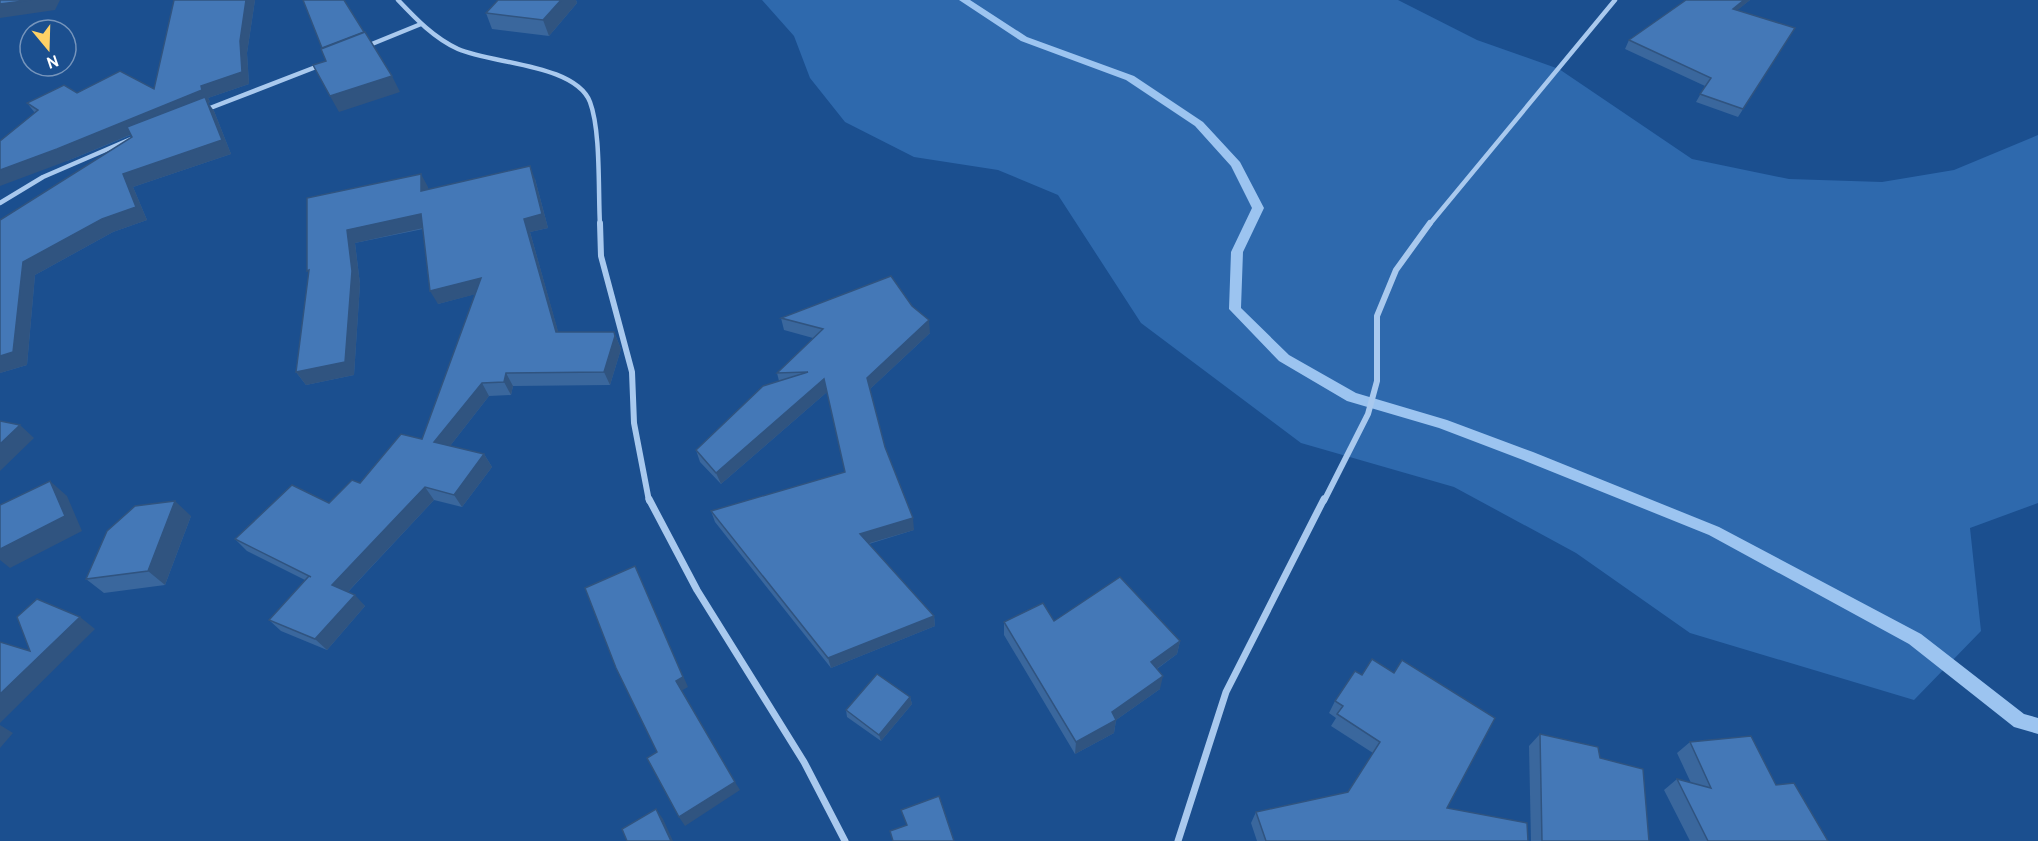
<svg xmlns="http://www.w3.org/2000/svg" width="2038" height="841" viewBox="0 0 2038 841" font-family="Overpass,sans-serif">
<style>
.green{fill:#2e69ad}
.lines{fill:none;stroke-linecap:round;stroke-linejoin:round}
.stream{fill:#9cc4f0;fill-rule:evenodd}
.minor-far2{stroke:#a9c9ee;stroke-width:4.5}
.minor-far1{stroke:#a9c9ee;stroke-width:6}
.minor{stroke:#a9c9ee;stroke-width:7}
.wall{fill:#3a679d}
.shaded-wall{fill:#305480}
.building{fill:#4478b7;stroke:#305480;stroke-width:1.5}
</style>
<rect width="100%" height="100%" fill="#1b4f8f"/>
<path class="green" d="M762 0H1398L1477 40 1559 69 1692 159 1789 179 1882 182 1954 170 2038 135V503L1970 528 1981 631 1914 700 1690 633 1576 553 1454 487 1301 443 1141 323 1058 195 998 170 914 157 845 122 810 78 794 36Z"/>
<g class="lines">
<path class="stream" d="M959 0H970L1027 37 1134 76 1203 122 1240 162 1264 208 1243 252 1241 308 1289 355 1356 393 1447 420 1533 452 1719 527 1921 634 2024 714 2038 718V734L2014 727 1909 644 1709 535 1523 460 1439 428 1347 401 1279 361 1229 309 1231 252 1252 208 1231 166 1195 126 1126 80 1021 41Z"/>
<g class="minor-far2">
<path d="M398 0C416 19 434 38 458 49 492 64 575 64 590 102 601 131 598 192 600 225"/>
<path d="M367 46 421 24"/>
<path d="M205 110 321 65"/>
<path d="M0 203 43 177 131 139"/>
<path d="M1429 225 1615 0"/>
</g>
<g class="minor-far1">
<path d="M600 223 601 256 632 372 634 423 649 501"/>
<path d="M1324 501 1368 414 1377 381V316L1396 270 1430 223"/>
</g>
<g class="minor">
<path d="M649 499 697 590 804 762 845 841"/>
<path d="M1178 841 1226 692 1324 499"/>
</g>
</g>
<g class="wall">
<path d="M174 0H255L247 53 249 84 208 98 210 102 208 103 214 111 231 154 133 187 147 220 113 232 35 275 27 365 0 373V220L132 137 131 135 67 161 35 113 27 103 77 93 154 89Z"/>
<path d="M498 0H576L577 3 549 36 492 29 486 13Z"/>
<path d="M1686 0H1750L1737 10 1795 28 1738 117 1696 102 1705 86 1625 49 1629 40Z"/>
<path d="M535 179 548 228 530 232 558 332H614L621 349 610 385 513 386 511 395 489 396 450 446 484 454 492 467 462 507 434 500 348 592 365 606 327 650 281 631 269 620 305 580 247 551 235 539 329 503 360 483 422 439 475 294 438 304 423 229 355 243 360 284 354 375 306 385 296 372 309 273 428 187V190Z"/>
<path d="M781 318 930 333 870 389 885 447 914 530 869 544 934 616 935 626 831 668 715 522 711 511 845 472 827 392 721 484 700 462 696 450 779 381 777 373 813 338 784 330Z"/>
<path d="M191 516 165 585 104 593 86 579Z"/>
<path d="M1054 621 1180 641 1177 654 1157 669 1160 689 1116 720 1114 733 1075 754 1004 635V622Z"/>
<path d="M1355 671 1447 808 1528 841H1257L1251 823 1256 812 1348 792 1373 753 1331 726 1336 718 1329 713 1335 701Z"/>
<path d="M910 697 912 704 881 741 847 717 846 710Z"/>
<path d="M1540 734 1649 841H1531L1529 746Z"/>
<path d="M1690 742 1776 785 1828 841H1690L1664 790 1677 779 1691 783 1677 753Z"/>
</g>
<g class="shaded-wall">
<path d="M31 0H60L55 10 0 18V4Z"/>
<path d="M246 0H255L247 53 249 84 208 98 210 102 208 103 214 111 231 154 133 187 147 220 113 232 35 275 27 365 0 373V356L23 262 123 174 207 103 67 161 0 186V170L201 86 240 41Z"/>
<path d="M561 0H576L577 3 549 36 543 20Z"/>
<path d="M1744 0H1750L1728 18 1733 9Z"/>
<path d="M392 76 400 92 339 112 330 96Z"/>
<path d="M530 166 535 179 548 228 530 232 562 345 556 332 524 219Z"/>
<path d="M421 174 428 187V205L421 191Z"/>
<path d="M421 214 428 227 355 243 360 284 354 375 306 385 296 372 347 230Z"/>
<path d="M481 278 488 291 438 304 430 291Z"/>
<path d="M929 320 930 333 869 390 867 378Z"/>
<path d="M614 332 621 349 610 385 604 372Z"/>
<path d="M506 373 513 386 511 395 504 382Z"/>
<path d="M824 379 827 392 721 484 716 473Z"/>
<path d="M482 383 489 396 443 455 434 442Z"/>
<path d="M20 425 34 438 0 471V444Z"/>
<path d="M484 454 492 467 462 507 454 495Z"/>
<path d="M50 481 67 496 82 531 10 568 0 560V549Z"/>
<path d="M425 487 434 500 343 597 332 585Z"/>
<path d="M175 501 191 516 165 585 148 571Z"/>
<path d="M913 518 914 530 863 545 860 534Z"/>
<path d="M635 566 688 687 681 691 676 681Z"/>
<path d="M355 595 365 606 327 650 315 639Z"/>
<path d="M934 616 935 626 831 668 828 658Z"/>
<path d="M80 617 95 629 0 723V694Z"/>
<path d="M1180 641 1177 654 1148 675 1151 662Z"/>
<path d="M1163 676 1160 689 1116 720 1114 733 1075 754 1076 742 1112 712Z"/>
<path d="M910 697 912 704 881 741 879 735Z"/>
<path d="M0 725 13 733 0 748Z"/>
<path d="M735 782 740 790 685 826 679 817Z"/>
<path d="M656 809 663 819 673 841H671Z"/>
</g>
<g class="building">
<path d="M0 0H31L0 4Z"/>
<path d="M174 0H246L240 41 242 72 201 86 202 90 57 149 0 170V141L38 110 27 103 64 85 77 93 120 71 154 89Z"/>
<path d="M303 0H344L364 32 322 48Z"/>
<path d="M498 0H561L543 20 486 13Z"/>
<path d="M1686 0H1744L1733 9 1795 28 1743 109 1700 94 1711 78 1629 40Z"/>
<path d="M365 32 392 76 330 96 313 65 326 61 321 49Z"/>
<path d="M205 97 222 140 123 174 136 207 102 219 23 262 13 352 0 356V220L132 137 127 127Z"/>
<path d="M530 166 542 214 524 219 556 332H614L615 336 604 372 506 373 504 382 482 383 434 442 484 454 454 495 425 487 332 585 355 595 315 639 269 620 309 576 311 577 235 539 292 485 329 503 352 480 360 483 401 434 422 439 481 278 430 291 421 214 347 230 352 271 345 362 296 372 309 270 307 271V198L421 174V191Z"/>
<path d="M891 276 912 306 929 320 867 378 885 447 913 518 860 534 934 616 828 658 711 511 845 472 824 379 716 473 696 450 763 386 808 372 777 373 823 329 781 318Z"/>
<path d="M0 421 20 425 0 444Z"/>
<path d="M50 481 65 516 0 549V505Z"/>
<path d="M175 501 148 571 86 579 107 531 135 506Z"/>
<path d="M635 566 683 677 676 681 735 782 679 817 647 758 657 752 616 668 585 588Z"/>
<path d="M1120 577 1180 641 1151 662 1163 676 1112 712 1116 720 1076 742 1004 622 1043 603 1054 621Z"/>
<path d="M37 599 80 617 0 694V642L30 651 17 617Z"/>
<path d="M1372 659 1394 673 1402 660 1495 718 1447 808 1527 823 1528 841H1266L1256 812 1348 792 1380 742 1337 714 1343 706 1335 701 1355 671 1362 675Z"/>
<path d="M877 674 910 697 879 735 846 710Z"/>
<path d="M1540 734 1598 747 1600 758 1643 769 1649 841H1542Z"/>
<path d="M1751 736 1776 785 1794 783 1828 841H1708L1677 779 1711 788 1690 742Z"/>
<path d="M939 796 954 841H893L890 831 907 825 901 810Z"/>
<path d="M656 809 671 841H627L622 829Z"/>
</g>
<g transform="translate(48 48) rotate(161)"><circle r="28" fill="#1b4f8f" stroke="#7695bc" stroke-width="1.5"/>
<path d="M0-4.5L10 22L0 15L-10 22Z" fill="#ffd166"/>
<text y="-9" font-size="16" font-weight="bold" text-anchor="middle" fill="#ffffff">N</text>
</g>
</svg>
